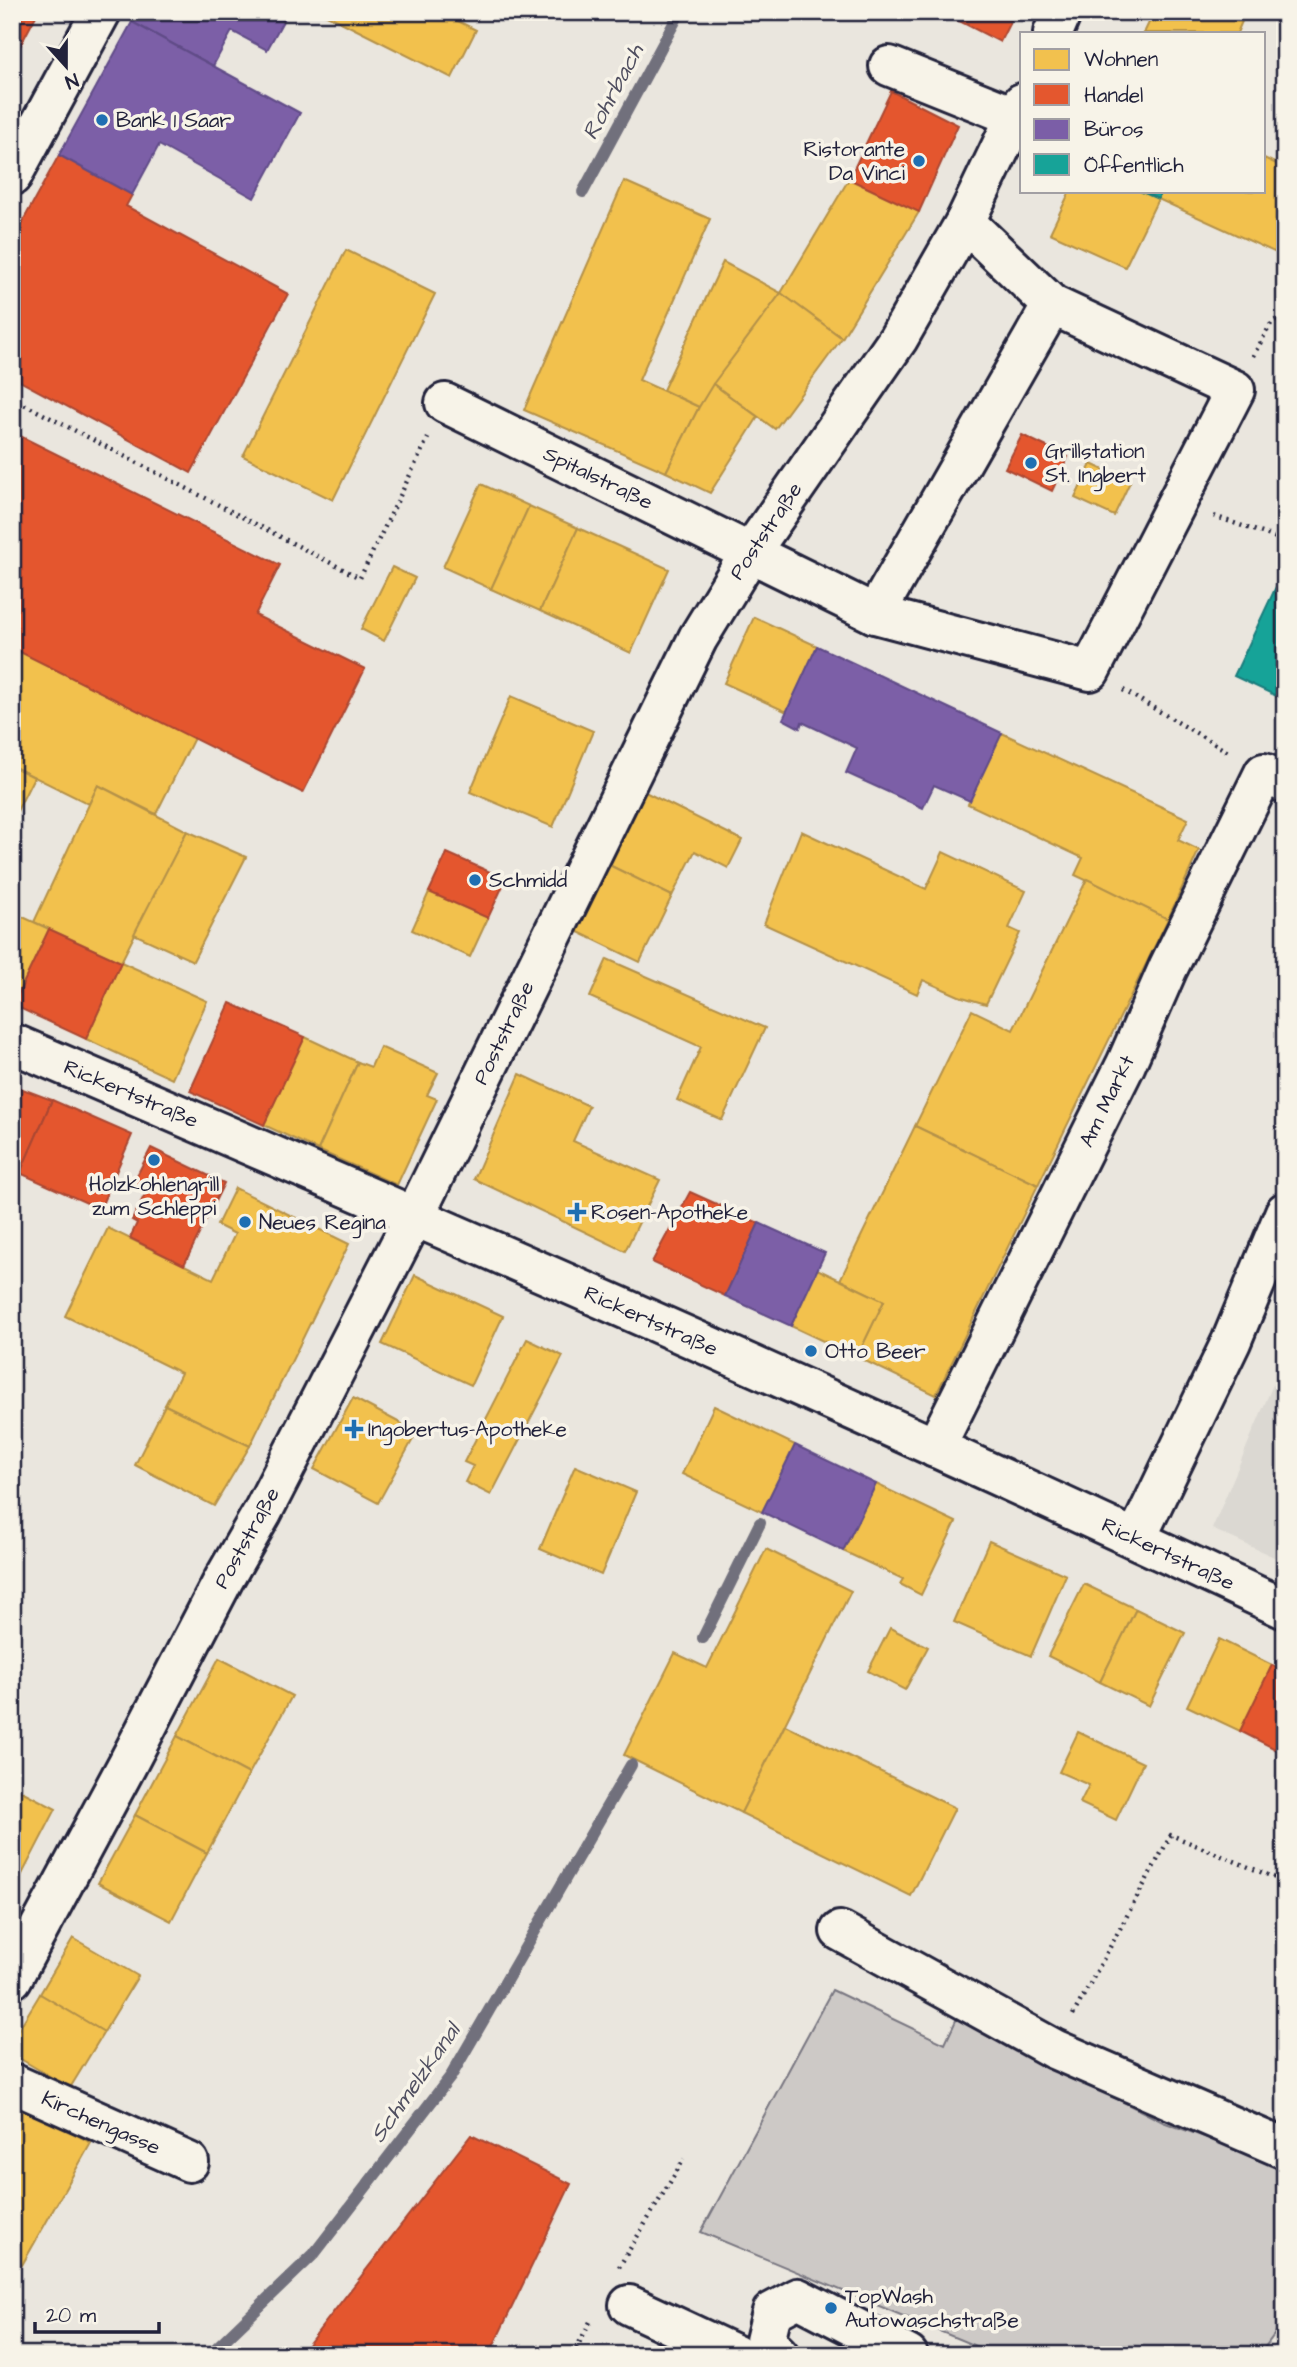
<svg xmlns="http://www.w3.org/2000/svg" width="1297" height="2367" viewBox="0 0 1297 2367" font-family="'Architects Daughter',sans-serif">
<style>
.built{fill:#dbd8d2}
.green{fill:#cdc9c6;stroke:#787680;stroke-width:2}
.homes{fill:#f2c14e;stroke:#b49148;stroke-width:2}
.shops{fill:#e4572e;stroke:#aa4732;stroke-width:2}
.offices{fill:#7b5ea7;stroke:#604c87;stroke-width:2}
.public{fill:#17a398;stroke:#1a7c7c;stroke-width:2}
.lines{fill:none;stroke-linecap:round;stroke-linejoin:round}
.stream{stroke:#716f7b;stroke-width:12}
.minor-casing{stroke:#22223b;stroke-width:44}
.major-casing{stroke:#22223b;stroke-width:44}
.path{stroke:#22223b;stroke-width:4.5;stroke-dasharray:2 5;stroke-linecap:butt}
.minor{stroke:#f7f3e8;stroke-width:38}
.major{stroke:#f7f3e8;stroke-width:38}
.poi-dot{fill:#1f6fb2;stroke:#f7f3e8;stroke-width:2.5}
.labels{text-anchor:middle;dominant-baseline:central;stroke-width:7;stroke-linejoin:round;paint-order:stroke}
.poi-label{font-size:21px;fill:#22223b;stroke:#f7f3e8;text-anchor:start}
.street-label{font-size:21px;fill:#22223b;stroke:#f7f3e8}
.water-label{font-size:23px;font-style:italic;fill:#504f60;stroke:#f7f3e8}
</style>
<rect width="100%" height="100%" fill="#eae6de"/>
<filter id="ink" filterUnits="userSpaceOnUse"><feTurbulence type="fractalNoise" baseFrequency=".0143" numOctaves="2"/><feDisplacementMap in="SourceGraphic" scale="14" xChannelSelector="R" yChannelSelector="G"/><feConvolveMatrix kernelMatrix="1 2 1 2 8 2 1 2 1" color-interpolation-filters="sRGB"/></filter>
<g filter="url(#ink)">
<path class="built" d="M1285 1356V1562L1212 1529Z"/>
<path class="green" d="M832 1990 945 2044 957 2018 1163 2122 1285 2166V2320L1259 2355H997L701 2232Z"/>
<g class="homes">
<path d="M321 12H440L476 30 452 78Z"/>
<path d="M1154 12H1246L1237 33H1144Z"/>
<path d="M1264 158 1285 168V257L1158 199 1162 191H1264Z"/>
<path d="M849 179 919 212 842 338 781 293Z"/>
<path d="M624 181 710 219 639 380 699 407 666 472 524 410Z"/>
<path d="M1070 191H1140L1158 199 1125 267 1050 233Z"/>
<path d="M346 250 435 294 333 500 243 456Z"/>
<path d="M723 262 781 293 699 407 663 390Z"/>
<path d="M781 293 842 338 775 429 713 384Z"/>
<path d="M713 384 758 417 710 493 666 472 699 407Z"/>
<path d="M1091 464 1130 482 1114 516 1075 498Z"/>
<path d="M481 484 529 506 491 589 443 567Z"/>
<path d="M529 506 578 528 540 611 491 589Z"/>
<path d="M578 528 669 569 631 653 540 611Z"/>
<path d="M392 567 415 578 384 641 361 629Z"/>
<path d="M754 617 817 646 787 712 724 683Z"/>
<path d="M12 648 194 738 156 814 98 785 89 804 12 766Z"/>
<path d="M511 696 593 731 553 827 470 792Z"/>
<path d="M1002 733 1188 819 1178 840 1199 850 1168 919 1075 875 1083 858 968 804Z"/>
<path d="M12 766 34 777 12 821Z"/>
<path d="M98 785 187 831 121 962 34 922Z"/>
<path d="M643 791 742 840 728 868 695 851 672 896 607 864Z"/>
<path d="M187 831 246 857 193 961 134 934Z"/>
<path d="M801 831 926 889 943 852 1026 891 1009 928 1020 933 986 1004 959 996 923 980 917 994 764 924Z"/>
<path d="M607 864 672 896 640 962 574 930Z"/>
<path d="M1087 879 1168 919 1038 1185 915 1126 972 1010 1013 1030Z"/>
<path d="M429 892 488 918 470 957 412 930Z"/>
<path d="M12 912 49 929 13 1005H12Z"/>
<path d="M607 959 765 1028 722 1120 677 1100 701 1047 590 997Z"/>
<path d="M121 962 207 1001 172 1079 86 1039Z"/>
<path d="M305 1037 358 1062 318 1150 264 1125Z"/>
<path d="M380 1047 438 1073 427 1095 437 1099 397 1185 318 1150 358 1062 371 1067Z"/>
<path d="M520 1074 589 1106 573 1141 660 1180 625 1251 474 1179Z"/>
<path d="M915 1126 1038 1185 936 1395 857 1357 884 1301 840 1280Z"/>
<path d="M235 1188 349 1244 250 1446 165 1405 181 1373 65 1316 108 1228 213 1279 235 1234 217 1225Z"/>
<path d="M817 1269 884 1301 857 1357 791 1326Z"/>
<path d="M415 1275 503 1316 471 1385 382 1344Z"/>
<path d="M527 1339 563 1356 491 1495 465 1482 473 1466 464 1462Z"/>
<path d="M353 1398 417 1432 378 1503 314 1469Z"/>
<path d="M165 1405 250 1446 214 1506 135 1465Z"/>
<path d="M714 1406 795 1445 762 1512 682 1474Z"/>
<path d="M575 1466 636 1492 601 1575 540 1549Z"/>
<path d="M876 1484 956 1522 921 1595 900 1584 903 1579 843 1551Z"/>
<path d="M989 1541 1066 1575 1031 1656 954 1622Z"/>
<path d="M766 1549 851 1591 741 1813 624 1755 675 1653 707 1668Z"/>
<path d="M1084 1584 1136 1609 1100 1682 1048 1656Z"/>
<path d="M1136 1609 1185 1633 1149 1706 1100 1682Z"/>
<path d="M890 1628 928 1647 905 1690 868 1671Z"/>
<path d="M1219 1639 1272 1665 1240 1731 1187 1706Z"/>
<path d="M219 1658 292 1696 249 1774 177 1736Z"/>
<path d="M785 1725 955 1808 911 1896 741 1813Z"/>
<path d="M1078 1732 1143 1763 1116 1820 1080 1803 1089 1785 1059 1772Z"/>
<path d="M177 1736 249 1774 207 1853 135 1815Z"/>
<path d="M12 1786 56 1809 16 1886 12 1884Z"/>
<path d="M135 1815 207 1853 171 1921 98 1883Z"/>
<path d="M73 1938 138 1976 104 2032 40 1994Z"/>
<path d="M40 1994 104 2032 70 2088 12 2054V2040Z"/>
<path d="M12 2099 91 2143 22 2265 12 2259Z"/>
</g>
<g class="shops">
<path d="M12 12H38L19 48 12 45Z"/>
<path d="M942 12H1015L1000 42Z"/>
<path d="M12 45 19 48 12 62Z"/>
<path d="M891 91 958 125 919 212 849 179Z"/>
<path d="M59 155 132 195 126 206 288 294 191 473 12 377V241Z"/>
<path d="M12 432 280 565 255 615 365 669 303 793 12 648Z"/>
<path d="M1022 435 1068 457 1052 491 1005 468Z"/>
<path d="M447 853 506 879 488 918 429 892Z"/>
<path d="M49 929 121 962 86 1039 13 1005Z"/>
<path d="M230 1003 305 1037 264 1125 190 1091Z"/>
<path d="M12 1085 52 1100 20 1173 12 1170Z"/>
<path d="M52 1100 132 1135 100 1209 20 1173Z"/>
<path d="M151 1148 224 1183 184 1265 130 1238 137 1223 132 1220 146 1192 132 1185Z"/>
<path d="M690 1192 759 1223 725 1296 652 1262Z"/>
<path d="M1272 1665 1285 1671V1754L1240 1731Z"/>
<path d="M471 2135 571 2184 489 2355H300Z"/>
</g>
<g class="offices">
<path d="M137 12H288L267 50 232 31 213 66 132 22Z"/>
<path d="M132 22 300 113 254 198 159 145 132 195 59 155Z"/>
<path d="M817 646 1002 733 970 801 934 785 923 808 846 773 857 748 802 722 800 728 783 719Z"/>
<path d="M759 1223 825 1253 791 1326 725 1296Z"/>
<path d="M795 1445 876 1484 843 1551 762 1512Z"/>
</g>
<g class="public">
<path d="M1140 191H1162L1158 199Z"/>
<path d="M1282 574 1285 575V700L1234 676Z"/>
</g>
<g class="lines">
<g class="stream">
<path d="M583 192 680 12"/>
<path d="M703 1638 760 1523"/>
<path d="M209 2355 314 2254 451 2076 631 1765"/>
</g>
<defs>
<g id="minor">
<path d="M889 66 1016 117"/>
<path d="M12 176 101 12"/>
<path d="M445 403 875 614 1090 671 1235 390 1052 305 965 222"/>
<path d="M875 614 1052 305"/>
<path d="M12 1043C439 1226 865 1411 1285 1609"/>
<path d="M935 1448 1126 1064 1168 968 1264 773 1285 783"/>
<path d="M1136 1539 1231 1342 1285 1212"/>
<path d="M840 1931 1054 2049 1285 2149"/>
<path d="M12 2083 189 2162"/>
<path d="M629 2305 736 2355"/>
<path d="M779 2355 765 2341 772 2312 798 2298 908 2355"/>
</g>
<g id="major">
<path d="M1053 33 1062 12"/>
<path d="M12 1979 127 1765 224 1579 262 1513 415 1215 698 638 750 553 898 339 965 222 1022 103"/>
</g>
</defs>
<use href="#minor" class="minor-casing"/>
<use href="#major" class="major-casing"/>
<g class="path">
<path d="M1253 356 1272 322 1285 315"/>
<path d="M12 398 360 578 428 438"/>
<path d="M1214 516 1285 541"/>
<path d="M1123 690 1230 753"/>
<path d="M1073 2015 1171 1835 1285 1882"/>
<path d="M619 2267 684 2159"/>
<path d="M573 2355 592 2318"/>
</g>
<use href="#minor" class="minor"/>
<use href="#major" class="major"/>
</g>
</g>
<g class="poi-dot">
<circle cx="102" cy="120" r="7"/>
<circle cx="919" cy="161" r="7"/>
<circle cx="1031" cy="463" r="7"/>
<circle cx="475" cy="880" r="7"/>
<circle cx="154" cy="1160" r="7"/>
<path d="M573.5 1201.5h7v7h7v7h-7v7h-7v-7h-7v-7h7z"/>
<circle cx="245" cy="1222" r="7"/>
<circle cx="811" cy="1351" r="7"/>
<path d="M350.5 1418.5h7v7h7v7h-7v7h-7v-7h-7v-7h7z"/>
<circle cx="831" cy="2308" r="7"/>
</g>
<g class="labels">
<g class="poi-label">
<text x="116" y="120">Bank 1 Saar</text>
<text x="905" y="149" text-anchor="end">Ristorante<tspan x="905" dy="24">Da Vinci</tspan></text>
<text x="1045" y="451">Grillstation<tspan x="1045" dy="24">St. Ingbert</tspan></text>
<text x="489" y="880">Schmidd</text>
<text x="154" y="1184" text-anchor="middle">Holzkohlengrill<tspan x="154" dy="24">zum Schleppi</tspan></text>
<text x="591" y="1212">Rosen-Apotheke</text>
<text x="259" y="1222">Neues Regina</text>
<text x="825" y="1351">Otto Beer</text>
<text x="368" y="1429">Ingobertus-Apotheke</text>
<text x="845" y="2296">TopWash<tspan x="845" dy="24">Autowaschstraße</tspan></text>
</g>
<g class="street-label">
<text transform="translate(598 478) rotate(26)">Spitalstraße</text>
<text transform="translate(766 531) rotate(-56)">Poststraße</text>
<text transform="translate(504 1033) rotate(-64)">Poststraße</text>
<text transform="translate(131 1094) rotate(23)">Rickertstraße</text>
<text transform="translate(1107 1101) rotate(-64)">Am Markt</text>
<text transform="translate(651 1321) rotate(24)">Rickertstraße</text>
<text transform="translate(247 1538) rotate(-61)">Poststraße</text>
<text transform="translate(1168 1554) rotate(25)">Rickertstraße</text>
<text transform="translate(101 2123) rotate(24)">Kirchengasse</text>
</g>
<g class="water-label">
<text transform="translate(613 92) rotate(-62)">Rohrbach</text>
<text transform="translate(415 2083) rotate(-55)">Schmelzkanal</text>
</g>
</g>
<rect width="1297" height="2367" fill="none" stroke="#f7f3e8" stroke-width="42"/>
<rect x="21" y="21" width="1255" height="2325" fill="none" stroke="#22223b" stroke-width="2.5" filter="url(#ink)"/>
<rect x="1020" y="32" width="245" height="161" fill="#f7f3e8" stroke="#a29fa3" stroke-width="2"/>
<rect x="1034" y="49" width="35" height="21" fill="#f2c14e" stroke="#a29fa3" stroke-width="2"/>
<text x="1084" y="66" font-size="21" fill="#22223b">Wohnen</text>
<rect x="1034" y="84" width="35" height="21" fill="#e4572e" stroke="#a29fa3" stroke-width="2"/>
<text x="1084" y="102" font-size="21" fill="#22223b">Handel</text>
<rect x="1034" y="119" width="35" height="21" fill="#7b5ea7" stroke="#a29fa3" stroke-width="2"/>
<text x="1084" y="136" font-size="21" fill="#22223b">Büros</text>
<rect x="1034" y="154" width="35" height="21" fill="#17a398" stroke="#a29fa3" stroke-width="2"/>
<text x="1084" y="172" font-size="21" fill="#22223b">Öffentlich</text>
<g transform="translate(66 66) rotate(159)" stroke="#f7f3e8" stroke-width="5" paint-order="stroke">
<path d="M0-5L12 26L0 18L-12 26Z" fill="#22223b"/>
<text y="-10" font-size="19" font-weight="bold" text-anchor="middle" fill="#22223b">N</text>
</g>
<path d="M35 2322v10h124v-10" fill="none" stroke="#22223b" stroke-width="3.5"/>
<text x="46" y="2322" font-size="21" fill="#22223b" stroke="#f7f3e8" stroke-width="5" paint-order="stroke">20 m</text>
</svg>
